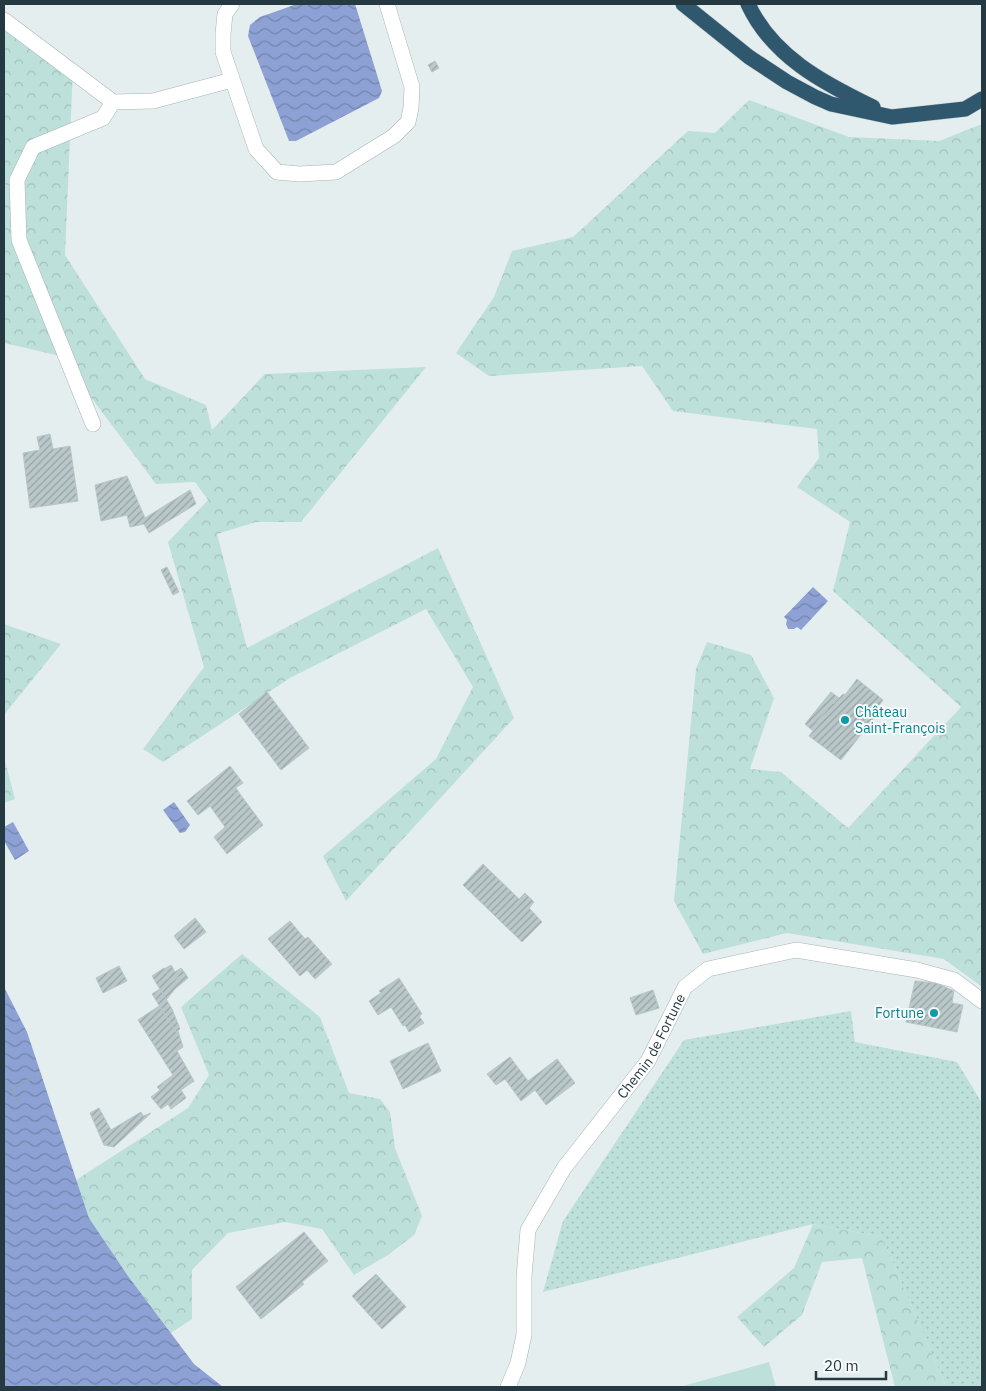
<svg xmlns="http://www.w3.org/2000/svg" width="986" height="1391" viewBox="0 0 986 1391" font-family="'IBM Plex Sans',sans-serif">
<style>
.grass{fill:url(#grass-dots)}
.forest{fill:url(#forest-crowns)}
.park{fill:#bee0da}
.water{fill:url(#water-waves)}
.building{fill:url(#building-hatch);stroke:#b7c6c9}
.lines{fill:none;stroke-linecap:round;stroke-linejoin:round}
.minor-casing{stroke:#a7b4b7;stroke-width:16}
.highway-casing{stroke:#c2c8ca;stroke-width:16}
.path{stroke:#85a8b3;stroke-width:3;stroke-dasharray:2.5 4;stroke-linecap:butt}
.minor{stroke:#fff;stroke-width:15}
.highway{stroke:#2f586e;stroke-width:15}
.culture-dot{fill:#0f9aa8;stroke:#f6fafb;stroke-width:2}
.labels{text-anchor:middle;dominant-baseline:central;stroke-width:4;stroke-linejoin:round;paint-order:stroke}
.culture-label{font-size:14px;fill:#0d838f;stroke:#f6fafb;text-anchor:start}
.street-label{font-size:14px;fill:#243941;stroke:#f6fafb}
</style>
<defs>
<pattern id="grass-dots" width="8" height="8" patternUnits="userSpaceOnUse" patternTransform="scale(1.25)"><rect width="8" height="8" fill="#bee0da"/><path d="M2 2h.1M6 6h.1" fill="none" stroke="#a3c1bc" stroke-width="1.8" stroke-linecap="round"/></pattern>
<pattern id="forest-crowns" width="20" height="18" patternUnits="userSpaceOnUse" patternTransform="scale(1.25)"><rect width="20" height="18" fill="#bee0da"/><path d="M2 6a3 3 0 1 1 6 0M12 15a3 3 0 1 1 6 0" fill="none" stroke="#a3c1bc"/></pattern>
<pattern id="water-waves" width="16" height="10" patternUnits="userSpaceOnUse" patternTransform="scale(1.25)"><rect width="16" height="10" fill="#8da1d4"/><path d="M0 5q4-4 8 0t8 0" fill="none" stroke="#7384ae"/></pattern>
<pattern id="building-hatch" width="6" height="6" patternUnits="userSpaceOnUse" patternTransform="scale(1.25)"><rect width="6" height="6" fill="#bac8ca"/><path d="M-1 1l2-2M0 6l6-6M5 7l2-2" fill="none" stroke="#97a3a6"/></pattern>
</defs>
<rect width="100%" height="100%" fill="#e5eeef"/>
<path class="grass" d="M851 1011 855 1042 957 1062 982 1103V1387H946L882 1237 813 1224 543 1292 563 1221 684 1040Z"/>
<g class="forest">
<path d="M4 14 73 68 65 255 145 379 206 405 212 430 265 374 426 367 301 522H256L217 534 247 648 438 548 514 718 346 901 323 856 436 759 473 687 426 609 290 678 163 762 143 749 204 667 168 542 208 500 195 482 156 484 60 356 4 343Z"/>
<path d="M749 100 849 137 939 141 982 124V987L944 959 787 933 703 954 674 901 696 669 707 642 751 655 774 698 750 769 781 772 848 828 961 707 833 591 850 522 797 487 819 458 817 429 673 411 642 366 489 376 456 353 494 297 512 251 573 237 688 131 715 133Z"/>
<path d="M4 624 61 644 4 715Z"/>
<path d="M4 757 15 799 4 803Z"/>
<path d="M242 954 320 1017 349 1093 380 1099 390 1112 395 1148 422 1216 414 1235 388 1255 354 1275 322 1229 285 1222 228 1233 192 1270V1319L171 1333 128 1276 89 1218 76 1180 188 1108 209 1075 181 1007Z"/>
<path d="M813 1224 882 1237 946 1387H895L862 1258 822 1262 802 1315 764 1347 737 1317 794 1268Z"/>
</g>
<path class="park" d="M769 1362 776 1387H679Z"/>
<g class="water">
<path d="M297 4H355L382 91 379 98 296 141H289L248 36 250 25 260 17Z"/>
<path d="M813 587 828 601 801 630 797 627 794 629H788L786 624 787 620 784 617Z"/>
<path d="M174 802 190 825 185 832 180 833 163 810Z"/>
<path d="M13 822 29 851 15 860 4 841V827Z"/>
<path d="M4 987 27 1032 89 1218 128 1276 194 1364 223 1387H4Z"/>
</g>
<g class="building">
<path d="M435 61 439 68 432 72 428 65Z"/>
<path d="M50 434 53 449 70 446 78 501 30 508 23 453 40 450 37 437Z"/>
<path d="M127 476 145 518 190 490 196 504 149 533 144 524 130 527 127 515 101 521 95 485Z"/>
<path d="M167 567 179 592 173 595 161 570Z"/>
<path d="M857 679 883 700 872 715 874 718 841 760 809 736 818 725 816 723 832 703 833 704 843 694 845 695Z"/>
<path d="M267 692 309 748 281 770 239 714Z"/>
<path d="M831 692 839 698 833 704 832 703 816 723 818 725 813 731 805 724Z"/>
<path d="M230 766 243 783 232 790 237 796 240 794 263 825 227 854 214 837 225 827 210 806 198 815 187 801Z"/>
<path d="M236 788 240 794 237 796 232 790Z"/>
<path d="M483 864 519 899 525 893 534 902 529 908 542 922 522 942 463 885Z"/>
<path d="M195 918 206 932 184 949 174 936Z"/>
<path d="M290 921 305 939 308 937 332 964 315 979 307 970 300 976 268 939Z"/>
<path d="M171 965 175 972 181 968 185 973 160 989 158 986 169 977 164 969Z"/>
<path d="M119 966 127 981 103 993 96 978Z"/>
<path d="M164 968 169 977 158 986 152 976Z"/>
<path d="M185 973 188 978 175 989 166 1000 160 989Z"/>
<path d="M399 978 422 1014 419 1016 424 1023 409 1032 405 1025 403 1026 391 1007 378 1015 369 1001 381 993 379 991Z"/>
<path d="M915 981 936 983 954 991 952 1003 963 1005 957 1032 906 1022Z"/>
<path d="M160 989 172 1009 180 1029 176 1032 152 994Z"/>
<path d="M653 990 659 1008 636 1015 630 998Z"/>
<path d="M159 1006 176 1032 178 1031 183 1047 177 1051 194 1081 181 1090 186 1098 171 1109 168 1104 161 1109 151 1097 160 1090 157 1087 173 1075 138 1020Z"/>
<path d="M428 1043 441 1071 403 1089 390 1061Z"/>
<path d="M510 1057 528 1081 557 1059 575 1083 546 1105 535 1090 521 1101 505 1079 496 1085 487 1074Z"/>
<path d="M99 1108 111 1130 141 1112 143 1116 151 1113 114 1147 104 1145 90 1113Z"/>
<path d="M304 1232 328 1261 302 1282 304 1284 261 1319 236 1287Z"/>
<path d="M376 1274 406 1307 382 1329 352 1296Z"/>
</g>
<g class="lines">
<defs>
<g id="minor">
<path d="M232 4 225 14 223 34V52L256 149 277 172 299 174 336 172 394 136 408 122 411 108 412 87 387 4"/>
<path d="M4 20 113 102 153 101 232 80"/>
<path d="M93 424 19 240 17 180 33 147 103 118 113 102"/>
<path id="s1" d="M508 1387 518 1363 524 1335V1277L528 1230 564 1168 648 1061 685 987 708 969 796 950 917 970 954 980 982 1001"/>
</g>
<g id="highway">
<path d="M683 4 749 57 787 82 815 97 831 104 892 117 965 109 982 99"/>
<path d="M748 4C772 56 823 83 873 107"/>
</g>
</defs>
<use href="#minor" class="minor-casing"/>
<use href="#highway" class="highway-casing"/>
<g class="path">
<path d="M4 1077 19 1104"/>
<path d="M10 1089 41 1074"/>
</g>
<use href="#minor" class="minor"/>
<use href="#highway" class="highway"/>
</g>
<g class="culture-dot">
<circle cx="845" cy="720" r="5"/>
<circle cx="934" cy="1013" r="5"/>
</g>
<g class="labels">
<g class="culture-label">
<text x="855" y="712">Château<tspan x="855" dy="16">Saint-François</tspan></text>
<text x="924" y="1013" text-anchor="end">Fortune</text>
</g>
<g class="street-label">
<text stroke="none"><textPath href="#s1" startOffset="382">Chemin de Fortune</textPath></text>
</g>
</g>
<rect width="986" height="1391" fill="none" stroke="#243941" stroke-width="10"/>
<path d="M816 1371v8h70v-8" fill="none" stroke="#243941" stroke-width="2.5"/>
<text x="824" y="1371" font-size="15" fill="#243941" stroke="#f6fafb" stroke-width="4" paint-order="stroke">20 m</text>
</svg>
